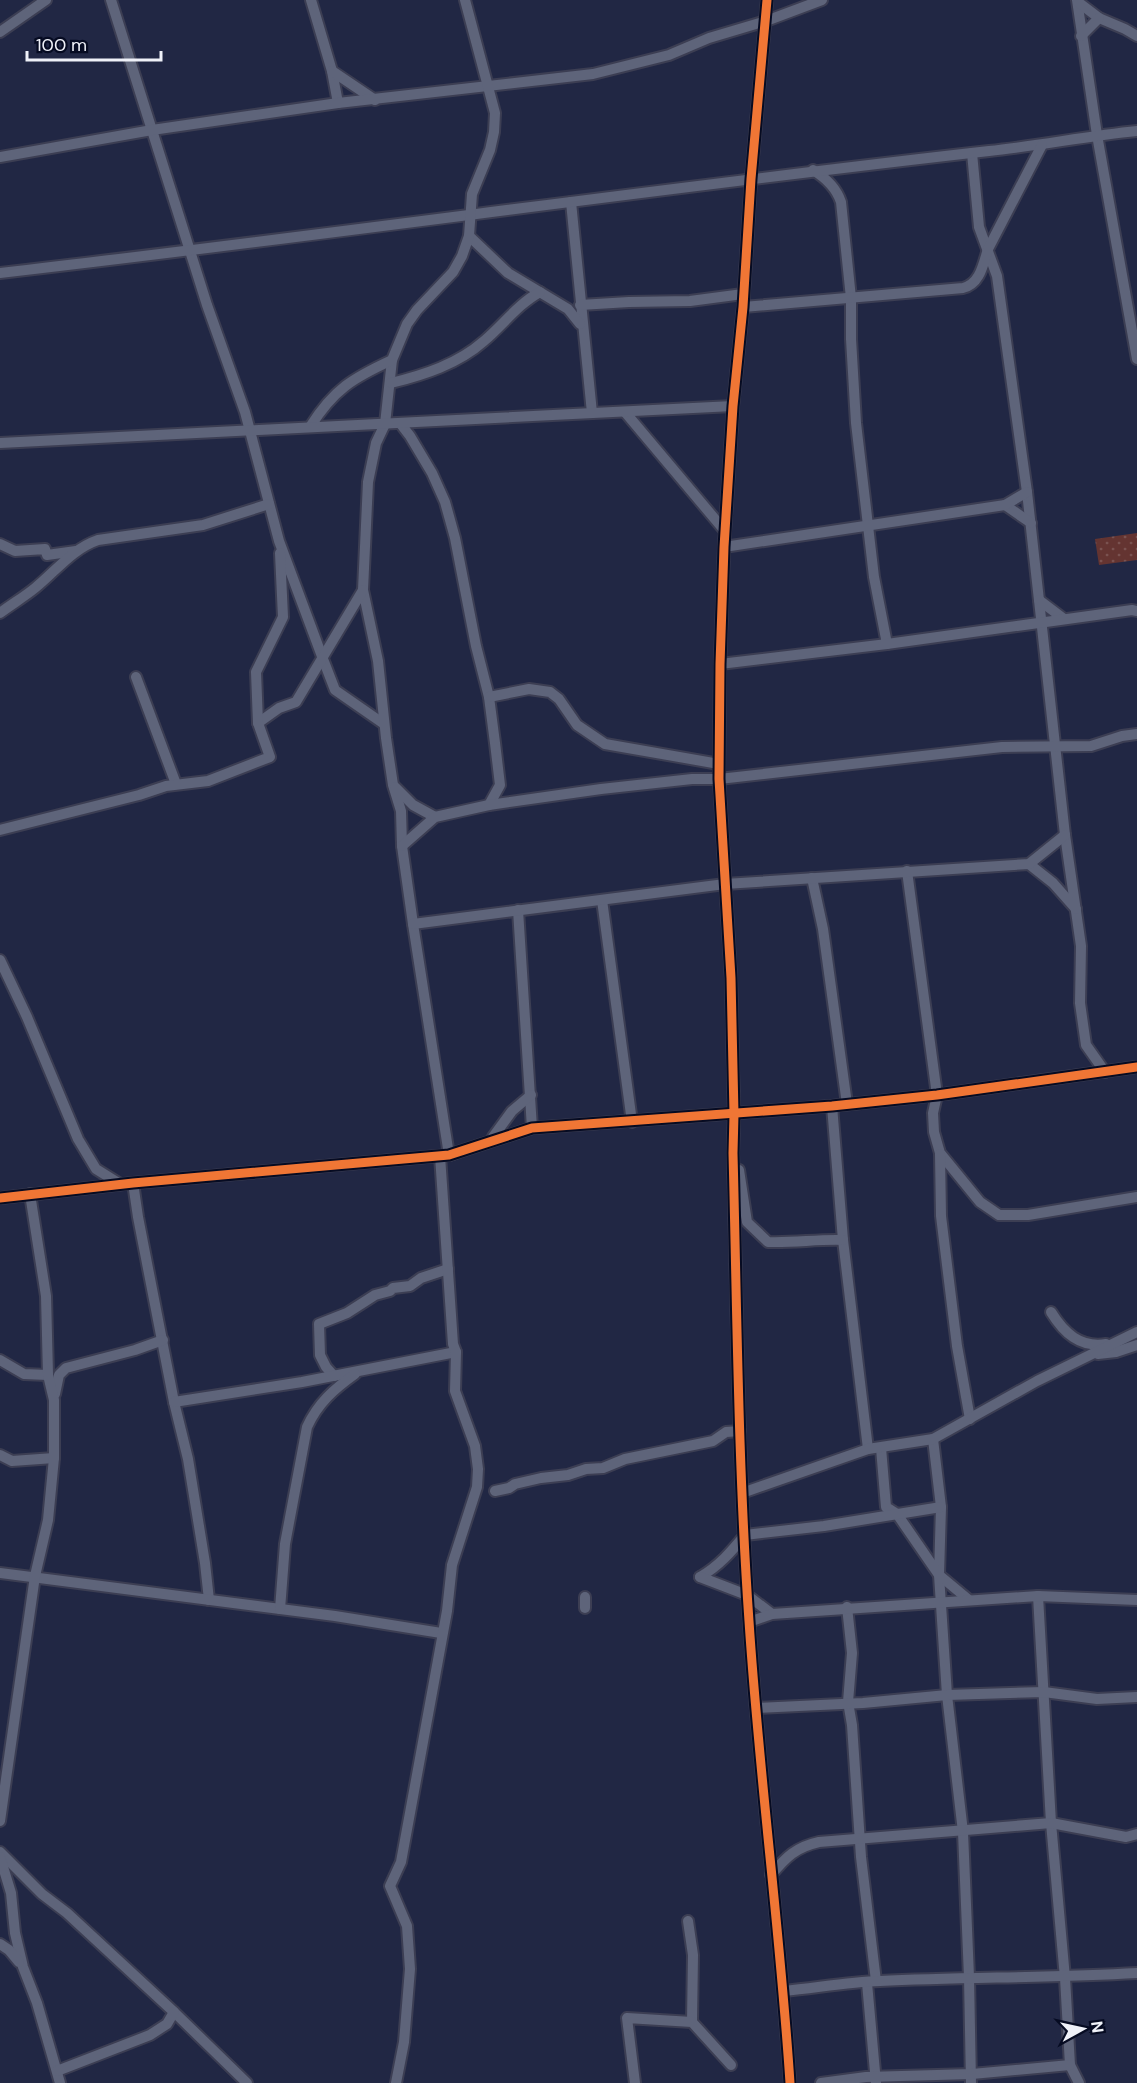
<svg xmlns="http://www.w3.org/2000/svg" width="1137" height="2083" viewBox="0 0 1137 2083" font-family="'DM Sans',sans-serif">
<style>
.grass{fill:url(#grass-dots)}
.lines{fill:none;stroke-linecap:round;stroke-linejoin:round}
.street-casing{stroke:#3c3e53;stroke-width:14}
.street{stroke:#5e647a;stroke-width:10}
.cycleway-casing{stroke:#060b22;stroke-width:13}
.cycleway{stroke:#f07635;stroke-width:9}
</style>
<defs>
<pattern id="grass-dots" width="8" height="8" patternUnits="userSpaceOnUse" patternTransform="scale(1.5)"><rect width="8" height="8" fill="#643431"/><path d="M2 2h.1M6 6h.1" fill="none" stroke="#7a5250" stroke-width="1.8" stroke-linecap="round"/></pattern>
</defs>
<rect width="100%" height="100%" fill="#212744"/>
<path class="grass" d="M1137 533V560L1099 565 1095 539Z"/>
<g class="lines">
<defs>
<g id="street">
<path d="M111 0 207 305 245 412 279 541 323 659 335 690 384 724"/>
<path d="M311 0 332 71 338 103"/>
<path d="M767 0 751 179 743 307 733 406 724 547 720 664 719 779 731 978 734 1114 733 1153C737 1309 738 1465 749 1621 759 1775 780 1929 790 2083"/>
<path d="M1077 0 1097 135 1137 359"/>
<path d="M1078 2 1099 18 1125 29 1137 36"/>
<path d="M0 32 46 0"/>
<path d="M1081 36 1099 18"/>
<path d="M332 71 375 100"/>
<path d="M972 153 979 227 997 276 1027 492 1065 835 1081 946 1080 1003 1086 1045 1105 1072"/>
<path d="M0 157 152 130 338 103 593 74 669 55 709 38 766 21 822 0"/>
<path d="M813 170C826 178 836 187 841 202L851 298V339L856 423 874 577 887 644"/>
<path d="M571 202 592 413"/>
<path d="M469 236 508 273 568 309 580 324"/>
<path d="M0 273C330 235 659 188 989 151 1038 146 1087 136 1137 131"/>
<path d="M580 305 629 302 690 301 743 294"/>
<path d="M743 307 963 288C980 284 983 265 988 249L1042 145"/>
<path d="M392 360 385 424 376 443 368 482 363 590 378 661 386 738 393 785 401 811 402 846 413 924 449 1155 455 1153"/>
<path d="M391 383C424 375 458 364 484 341 503 325 518 304 540 292"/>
<path d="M625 412 725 531"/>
<path d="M400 423 410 436 432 473 445 502 455 538 476 646 489 697 495 743 500 785 489 805"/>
<path d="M310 427C334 389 353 378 392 360L407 324 417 310 453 272 462 256 469 236 472 194 490 150 494 132 495 113 465 0"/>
<path d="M0 443 733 406"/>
<path d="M1005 505 1031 523"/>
<path d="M0 544 15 551 45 549 47 555 76 551"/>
<path d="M724 547 1005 505 1027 492"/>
<path d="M1039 600 1064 619"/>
<path d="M0 613C12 604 24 597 35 588 56 571 72 549 98 540L203 525 269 504"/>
<path d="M720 664 887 644 1132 610 1137 611"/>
<path d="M136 677 176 784"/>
<path d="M489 697 529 689 550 692 559 699 577 725 605 744 719 764"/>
<path d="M258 723 279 708 296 702 363 590"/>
<path d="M395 787 413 805 435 817"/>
<path d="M0 830 139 795 166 786 208 781 270 757 258 723 256 672 283 617 280 553"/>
<path d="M402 846 435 817 489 805 601 789 692 779H719L1002 747 1091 746 1122 736 1137 734"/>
<path d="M1029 864 1053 883 1076 909"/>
<path d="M907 871 937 1095 933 1113 934 1132 940 1153 980 1202 999 1215H1028L1137 1197"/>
<path d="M812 878 823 929 847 1104"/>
<path d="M602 900 632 1122"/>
<path d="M518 910 532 1128"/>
<path d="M413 924 725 884 1029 864 1065 835"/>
<path d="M0 960 27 1017 78 1139 96 1169 120 1184"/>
<path d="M832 1106 843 1240 868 1449"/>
<path d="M493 1137 512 1111 531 1095"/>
<path d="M940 1154 941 1216 957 1346 970 1419"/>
<path d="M739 1170 747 1222 768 1242C794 1243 818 1239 843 1240"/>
<path d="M133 1183 138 1217 174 1402 188 1459 205 1563 209 1600"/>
<path d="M0 1198 133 1183 449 1155 532 1128 832 1106 937 1095 1137 1067"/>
<path d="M1051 1312C1064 1333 1080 1348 1106 1344"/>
<path d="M1098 1354 1116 1352 1137 1345"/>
<path d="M0 1360 24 1374 48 1375"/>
<path d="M334 1376 326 1367 320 1355 319 1324 347 1313 375 1295 390 1291 393 1288 410 1286 421 1278 448 1269"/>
<path d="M55 1394 59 1375 66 1368 135 1350 163 1340"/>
<path d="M174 1402 302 1382 456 1352"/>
<path d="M933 1439 941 1507 939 1575 947 1695 963 1832 969 1977 971 2083"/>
<path d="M881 1448 886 1507 897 1514 939 1575 969 1600"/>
<path d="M0 1455 12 1461 54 1458"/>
<path d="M495 1491 509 1488 515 1484 541 1478 568 1475 586 1469 603 1468 625 1459 713 1441 726 1432 740 1431"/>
<path d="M742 1493 868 1449 933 1439 1037 1381 1137 1332"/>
<path d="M0 1573 335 1616 441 1633"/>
<path d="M700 1577C719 1566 731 1552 745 1535L824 1526 941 1507"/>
<path d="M700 1577 747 1595 772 1614"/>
<path d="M1038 1596 1051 1823 1065 1978 1070 2065 1079 2083"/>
<path d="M585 1597V1608"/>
<path d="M847 1607 852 1653 848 1702 852 1725 861 1857 876 1981"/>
<path d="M280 1609 285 1544 307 1427C318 1403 334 1389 355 1374"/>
<path d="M749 1622 772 1614 1038 1596 1137 1600"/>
<path d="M756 1708 863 1703 947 1695 1044 1692 1097 1699 1137 1697"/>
<path d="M0 1821 35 1576 48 1520 54 1458V1400L48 1375 46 1296 30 1194"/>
<path d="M0 1852 42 1894 67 1913 174 2012 247 2083"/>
<path d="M0 1857 11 1893 15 1933 23 1967 37 2003 60 2083"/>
<path d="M771 1875C786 1857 796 1847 819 1842L1051 1823 1126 1837 1137 1834"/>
<path d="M688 1921 693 1955 692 2022"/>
<path d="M0 1944 9 1950 19 1962"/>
<path d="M867 1983 876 2083"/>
<path d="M784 1991C816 1988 848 1982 880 1981 966 1977 1051 1978 1137 1973"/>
<path d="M57 2071 150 2035 167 2024 174 2012"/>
<path d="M396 2083 404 2042 410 1969 407 1926 390 1886 401 1862 447 1611 452 1565 477 1487 478 1469 475 1446 455 1391 456 1352 453 1344 440 1156"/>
<path d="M635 2083 627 2018 692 2022 731 2065"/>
<path d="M821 2083 866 2077 972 2074 1070 2065"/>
</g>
</defs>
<use href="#street" class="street-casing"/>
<use href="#street" class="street"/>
<defs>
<g id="cycleway">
<path d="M767 0 751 179 743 307 733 406 724 547 720 664 719 779 731 978 734 1114 733 1153C737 1309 738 1465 749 1621 759 1775 780 1929 790 2083"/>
<path d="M0 1198 133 1183 449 1155 532 1128 832 1106 937 1095 1137 1067"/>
</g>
</defs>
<use href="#cycleway" class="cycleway-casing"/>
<use href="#cycleway" class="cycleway"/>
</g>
<g transform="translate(1083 2029) rotate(82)" stroke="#060b22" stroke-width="4.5" paint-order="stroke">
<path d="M0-4.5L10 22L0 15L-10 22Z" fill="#eff1f8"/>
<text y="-9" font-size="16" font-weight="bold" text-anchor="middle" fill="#eff1f8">N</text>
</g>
<path d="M27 51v9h134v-9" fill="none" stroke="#eff1f8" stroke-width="3"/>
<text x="36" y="51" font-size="18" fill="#eff1f8" stroke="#060b22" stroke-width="4.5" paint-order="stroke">100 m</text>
</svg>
